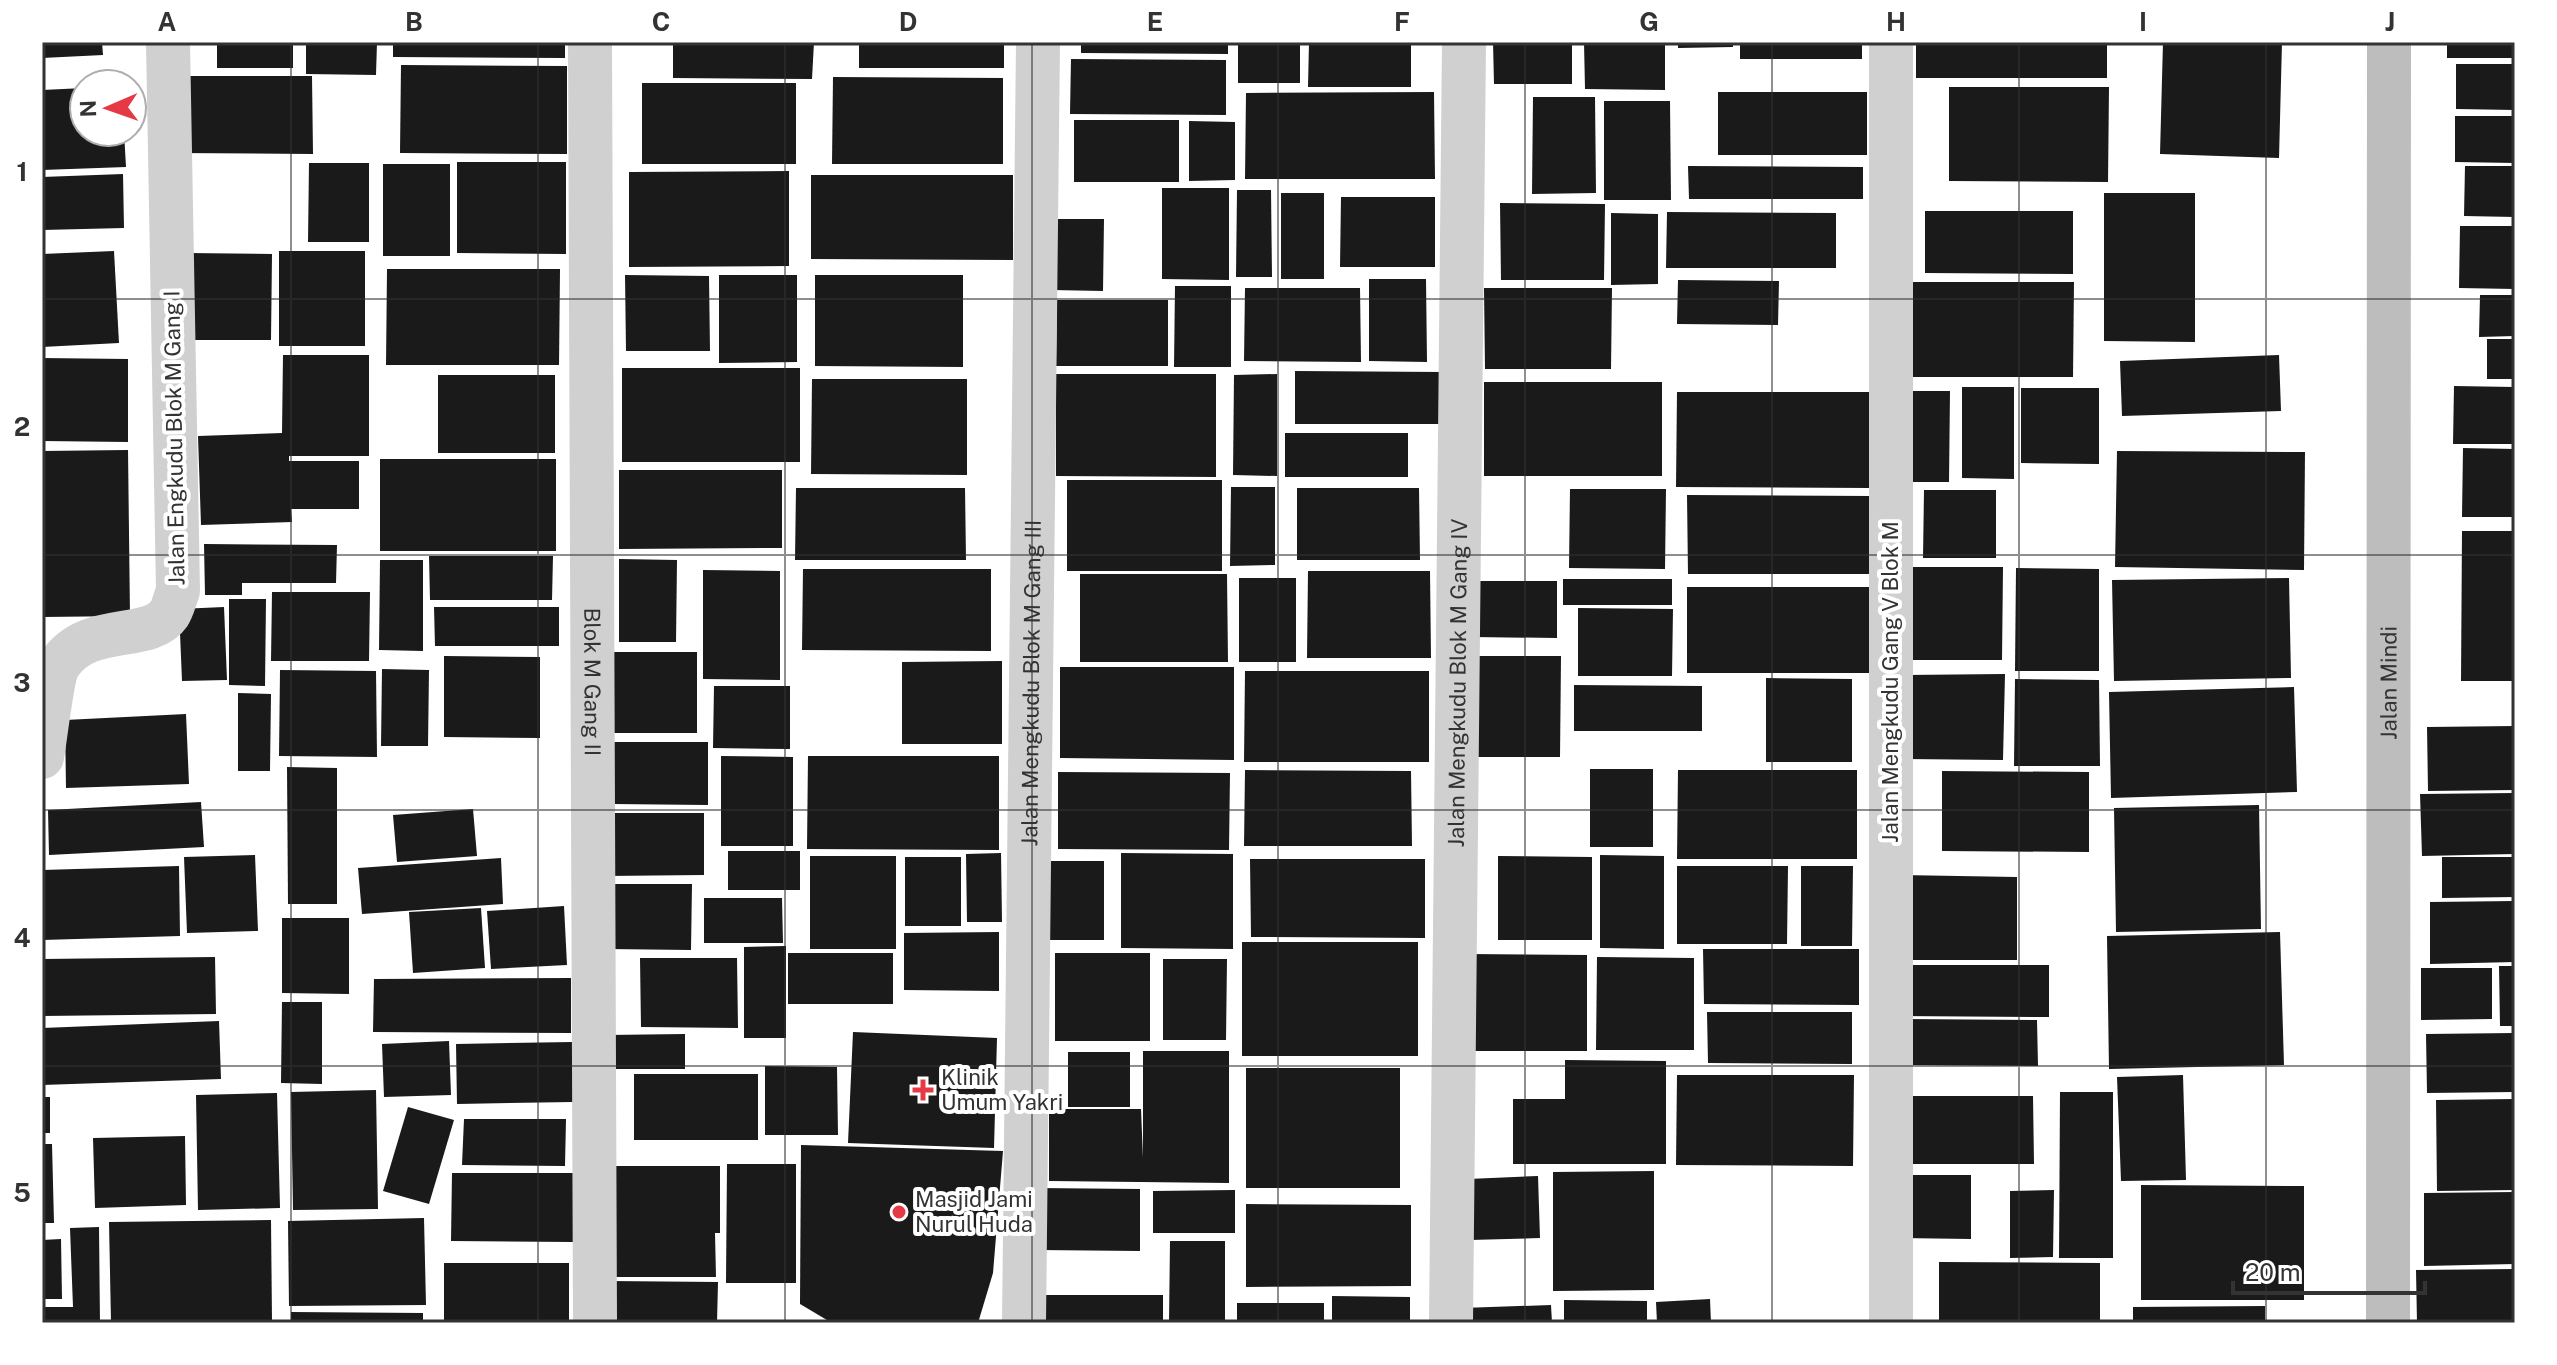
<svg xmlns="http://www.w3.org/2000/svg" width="2557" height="1365" viewBox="0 0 2557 1365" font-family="'Public Sans',sans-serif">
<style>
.building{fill:#1a1a1a}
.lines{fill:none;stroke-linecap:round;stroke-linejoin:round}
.street{stroke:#d0d0d0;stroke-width:44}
.secondary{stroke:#bdbdbd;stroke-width:44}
.grid{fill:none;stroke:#333;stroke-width:2;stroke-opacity:0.55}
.poi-dot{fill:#e63946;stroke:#fff;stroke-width:3}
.labels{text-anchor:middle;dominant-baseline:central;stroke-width:8;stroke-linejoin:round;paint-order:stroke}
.street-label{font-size:22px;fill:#333;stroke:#fff}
.poi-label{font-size:22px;fill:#333;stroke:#fff;text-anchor:start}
.neatline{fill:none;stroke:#333;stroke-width:3}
.grid-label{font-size:26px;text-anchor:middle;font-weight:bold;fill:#333}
</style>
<rect width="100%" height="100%" fill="#fff"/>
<g class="building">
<path d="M42 42H102L103 55 42 58Z"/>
<rect x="217" y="42" width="76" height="26"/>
<path d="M306 42H377L376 75 306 74Z"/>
<path d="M393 42H565V58L393 57Z"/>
<path d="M673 42H814L812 79 673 78Z"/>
<rect x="859" y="42" width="145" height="26"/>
<path d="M1081 42H1228V54L1081 53Z"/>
<rect x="1238" y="42" width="62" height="41"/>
<path d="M1309 42H1411V87H1308Z"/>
<path d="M1493 42H1572V84H1494Z"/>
<path d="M1584 42H1665V90L1585 89Z"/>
<path d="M1678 42H1733V47L1678 48Z"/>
<rect x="1740" y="42" width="122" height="17"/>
<rect x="1916" y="42" width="191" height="36"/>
<path d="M2163 42H2282L2279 158 2160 154Z"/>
<rect x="2447" y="42" width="68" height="16"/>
<path d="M1071 59 1226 60V115L1070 114Z"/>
<path d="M2456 64H2515V110L2456 109Z"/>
<path d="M401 65 567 66V154L400 153Z"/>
<path d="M174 76H312L313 154 174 153Z"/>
<path d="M833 77 1003 78V164H832Z"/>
<rect x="642" y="83" width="154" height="81"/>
<path d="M1949 87H2109L2108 182 1949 181Z"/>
<path d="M84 88V132H124L126 167 42 170V90Z"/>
<path d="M1434 92 1435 179H1245L1246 93Z"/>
<rect x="1718" y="92" width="149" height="63"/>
<path d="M1533 97H1595L1596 193 1532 194Z"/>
<path d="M1604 101H1670L1671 200H1604Z"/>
<path d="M2455 116H2515V163L2455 162Z"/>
<rect x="1074" y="120" width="105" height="62"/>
<path d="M1189 121 1235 122V180L1189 181Z"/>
<path d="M457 162H566V254L457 253Z"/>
<path d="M309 163H369V242H308Z"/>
<rect x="383" y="164" width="67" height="92"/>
<path d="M1688 166 1863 167V199H1689Z"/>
<path d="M2465 166H2515V217L2464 216Z"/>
<path d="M789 171V266L629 267V172Z"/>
<path d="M123 174 124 228 42 230V177Z"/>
<path d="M811 175H1013V260L811 259Z"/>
<path d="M1162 188H1229V280L1162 279Z"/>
<path d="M1237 190H1271L1272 277H1236Z"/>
<rect x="1281" y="193" width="43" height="86"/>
<path d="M2104 193H2195V342L2104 341Z"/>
<path d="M1341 197H1435V267H1340Z"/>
<path d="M1500 203 1605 204 1604 280H1501Z"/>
<path d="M1925 211H2073V274L1925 273Z"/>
<path d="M1667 212 1836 213V268H1666Z"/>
<path d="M1611 213 1658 214V284L1611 285Z"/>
<path d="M1052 219H1104L1103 291 1051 290Z"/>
<path d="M2460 226H2515V289L2459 288Z"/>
<path d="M114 251 119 343 42 347V254Z"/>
<rect x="279" y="251" width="86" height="95"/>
<path d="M186 253 272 254 271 340H185Z"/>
<path d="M387 269H560L559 365H386Z"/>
<path d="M625 275 709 276 710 351H626Z"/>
<path d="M719 275H797V362L719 363Z"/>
<path d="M815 275H963V367L815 366Z"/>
<path d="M1369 279H1426L1427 362 1369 361Z"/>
<path d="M1678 280 1779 281 1778 325 1677 324Z"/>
<path d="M1912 282H2074L2073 377H1911Z"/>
<path d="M1175 286H1231V367H1174Z"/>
<path d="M1245 288H1360L1361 362 1244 361Z"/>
<path d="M1484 288H1612L1611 369H1485Z"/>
<path d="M2480 295H2515V336L2479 337Z"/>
<path d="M1057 300H1168V366H1056Z"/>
<rect x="2487" y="339" width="28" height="40"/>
<path d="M283 355H369V456H289V461H359V509H291L292 522 201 525 198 436 282 433Z"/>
<path d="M2279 355 2281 411 2122 416 2120 361Z"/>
<path d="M42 358 128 359V442L42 441Z"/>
<rect x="622" y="368" width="178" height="94"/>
<path d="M1295 371 1442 372 1443 424H1295Z"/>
<path d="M1056 374H1216V477L1056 476Z"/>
<path d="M1277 374V476L1233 475 1234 375Z"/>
<rect x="438" y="375" width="117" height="78"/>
<path d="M812 379H967V475L811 474Z"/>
<rect x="1484" y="382" width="178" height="94"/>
<path d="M2454 386 2515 387V444H2453Z"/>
<path d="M1962 387H2014V479L1962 478Z"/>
<path d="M2021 388H2099V464L2021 463Z"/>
<path d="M1899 391H1950L1949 482H1899Z"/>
<path d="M1677 392H1871V488L1676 487Z"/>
<rect x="1285" y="433" width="123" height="44"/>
<path d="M2463 448 2515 449V517H2462Z"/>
<path d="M128 450 130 616 42 617V451Z"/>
<path d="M2117 451 2305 452 2304 570 2115 567Z"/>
<rect x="380" y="459" width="176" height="92"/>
<path d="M619 470H782V548L619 549Z"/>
<rect x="1067" y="480" width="155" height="91"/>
<path d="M1231 487H1275V565L1230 566Z"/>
<path d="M796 488H965L966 560H795Z"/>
<path d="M1297 488H1419L1420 560H1297Z"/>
<path d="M1570 489H1666L1665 569 1569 568Z"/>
<path d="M1924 490H1996V558H1923Z"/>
<path d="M1687 495 1871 496 1870 574H1688Z"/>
<path d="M2462 531H2515V681H2461Z"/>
<path d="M204 544 337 545 336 583H242V595H205Z"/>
<path d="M429 556H553L552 600H430Z"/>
<path d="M619 559 677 560 676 642H619Z"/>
<path d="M380 560H423V651L379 650Z"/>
<path d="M1906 567H2003L2002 660H1906Z"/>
<path d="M2016 568 2099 569V671H2015Z"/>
<path d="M803 569H991V651L802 650Z"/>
<path d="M703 570 780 571V680L703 679Z"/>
<path d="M1308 571H1430L1431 658H1307Z"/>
<path d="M1080 574H1227L1228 662H1080Z"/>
<rect x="1239" y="578" width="57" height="84"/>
<path d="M2289 578 2291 678 2114 681 2112 580Z"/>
<rect x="1563" y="579" width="109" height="26"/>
<path d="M1473 581H1557V638L1473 637Z"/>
<path d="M1687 587H1871L1870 673H1687Z"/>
<path d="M272 592H370L369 661H271Z"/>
<path d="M229 599H266L265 686 229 685Z"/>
<path d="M224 607 227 680 182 681 179 609Z"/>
<path d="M434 607H559V646H435Z"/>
<path d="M1578 608 1673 609 1672 676H1578Z"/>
<rect x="608" y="652" width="89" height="81"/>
<path d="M444 656 540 657V738L444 737Z"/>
<path d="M1472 656H1561L1560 757H1472Z"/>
<path d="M1002 661V744H902V662Z"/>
<path d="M1060 667H1234V760L1060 758Z"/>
<path d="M382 669 429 670 428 746H381Z"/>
<path d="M280 670 376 671 377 757 279 756Z"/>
<path d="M1245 671H1429V762H1244Z"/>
<path d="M2005 674 2003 760 1905 759V675Z"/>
<path d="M1766 678 1852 679V762H1766Z"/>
<path d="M2015 679 2099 680 2100 766H2014Z"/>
<path d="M1574 685 1702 686V731H1574Z"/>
<path d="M714 686H790V749L713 748Z"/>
<path d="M2294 687 2297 792 2111 798 2109 692Z"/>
<path d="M238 693 271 694 270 771H238Z"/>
<path d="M186 714 189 784 66 788 65 720Z"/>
<path d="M2515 726V790L2428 791 2427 727Z"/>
<path d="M612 742H708V805L612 804Z"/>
<path d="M721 756 793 757V846H721Z"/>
<path d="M808 756H999V850L807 849Z"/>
<path d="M287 767 337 768V904H288Z"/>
<rect x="1590" y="769" width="63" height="78"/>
<path d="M1245 770 1411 771 1412 846H1244Z"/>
<path d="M1678 770H1857V859H1677Z"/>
<path d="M1942 771 2089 772V852L1942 851Z"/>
<path d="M1058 772 1230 773 1229 850 1058 849Z"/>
<path d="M2515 793V854L2422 856 2420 794Z"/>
<path d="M201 802 204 847 49 855 48 810Z"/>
<path d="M2259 805 2261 929 2116 932 2114 808Z"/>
<path d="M473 809 477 856 397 862 393 815Z"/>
<path d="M605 813H704V875L605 876Z"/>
<rect x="728" y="851" width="72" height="39"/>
<path d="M1001 853 1002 922H967L966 854Z"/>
<path d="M1121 853 1233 854V949L1121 948Z"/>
<path d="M255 855 258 931 187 933 184 857Z"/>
<path d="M1600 855 1664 856V949L1600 948Z"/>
<rect x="810" y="856" width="86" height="93"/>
<path d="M1498 856 1592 857V940H1498Z"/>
<rect x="905" y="857" width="56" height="69"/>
<path d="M2442 857H2515V897L2442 898Z"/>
<path d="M501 858 503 904 362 914 358 868Z"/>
<path d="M1250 859H1425V938L1251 937Z"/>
<rect x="1045" y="861" width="59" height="79"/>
<path d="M179 866 180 936 42 940V870Z"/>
<path d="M1677 866H1788L1787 944H1677Z"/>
<path d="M1801 866H1853L1852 946H1801Z"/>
<path d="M1900 875 2017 877V960H1900Z"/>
<path d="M608 884H692L691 950 607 949Z"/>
<path d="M704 898H782L783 943H704Z"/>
<path d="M2515 901V962L2430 964V902Z"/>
<path d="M564 906 567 965 491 969 487 911Z"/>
<path d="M481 908 485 968 413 973 409 912Z"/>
<path d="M282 918H349V994L282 993Z"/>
<path d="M999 932V991L904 990V933Z"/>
<path d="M2280 932 2284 1065 2109 1069 2107 936Z"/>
<rect x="1242" y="942" width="176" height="114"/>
<path d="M786 946V1038H744V947Z"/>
<path d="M1703 949H1859V1005L1704 1004Z"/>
<rect x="788" y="953" width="105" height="51"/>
<rect x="1055" y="953" width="95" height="88"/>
<path d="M1467 954 1587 955V1051H1467Z"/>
<path d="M215 957 216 1014 42 1016V959Z"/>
<path d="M1597 957 1694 958V1050H1596Z"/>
<path d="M640 958H737L738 1028 641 1027Z"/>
<path d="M1163 959H1227L1226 1040H1163Z"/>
<path d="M1898 965H2049V1017L1897 1016Z"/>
<path d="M2499 966H2515V1026H2500Z"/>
<path d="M2421 968H2492V1019L2421 1020Z"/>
<path d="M571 978V1033L373 1032 374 979Z"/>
<path d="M282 1002H322V1084L281 1083Z"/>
<path d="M1707 1012H1852V1064L1708 1063Z"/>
<path d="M1902 1019 2037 1020 2038 1066 1901 1065Z"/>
<path d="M219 1021 221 1079 42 1085V1028Z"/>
<path d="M853 1032 997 1038 994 1148 848 1143Z"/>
<path d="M2515 1033V1092L2427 1093 2426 1034Z"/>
<path d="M685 1034V1069H606L607 1035Z"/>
<path d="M449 1041 451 1095 384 1097 382 1044Z"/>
<path d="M573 1042V1102L457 1104 456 1044Z"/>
<path d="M1143 1051H1229V1183L1049 1181V1109H1141L1143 1158Z"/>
<rect x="1068" y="1052" width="62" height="55"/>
<path d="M1565 1060 1666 1061V1164H1513V1099H1565Z"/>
<path d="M765 1066 837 1067 838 1135H765Z"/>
<rect x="1246" y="1068" width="154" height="120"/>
<rect x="634" y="1074" width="124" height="66"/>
<path d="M1677 1075H1854L1853 1166 1676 1165Z"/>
<path d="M2183 1075 2186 1180 2121 1181 2117 1077Z"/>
<path d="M376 1090 378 1209 293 1210 291 1092Z"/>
<path d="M2060 1092H2113V1258H2059Z"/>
<path d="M277 1093 280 1208 198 1210 196 1095Z"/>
<path d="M1906 1096H2033L2034 1164H1906Z"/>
<rect x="42" y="1097" width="8" height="36"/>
<path d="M2515 1099V1190L2437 1191 2436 1100Z"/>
<path d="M408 1107 454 1120 429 1204 383 1191Z"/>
<path d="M464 1119H566L565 1166 462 1165Z"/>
<path d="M185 1136 186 1205 95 1208 93 1138Z"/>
<path d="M42 1144H52L54 1223H42Z"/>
<path d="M801 1145 1003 1151 993 1273 978 1323H832L800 1304Z"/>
<path d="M727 1164H796V1283H726Z"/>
<path d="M602 1166H720V1233H715L716 1277H602Z"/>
<path d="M1654 1171V1290L1553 1291V1172Z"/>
<path d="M452 1173H573L574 1242 451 1241Z"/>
<path d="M1901 1175H1971V1239L1900 1238Z"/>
<path d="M1538 1176 1540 1238 1470 1240 1468 1179Z"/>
<path d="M2141 1185 2304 1186V1300H2141Z"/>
<path d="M1037 1188 1140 1189V1251L1037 1250Z"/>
<path d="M1235 1190V1233H1153V1191Z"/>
<path d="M2054 1190 2053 1257 2010 1258V1191Z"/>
<path d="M2515 1192V1264L2424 1266V1193Z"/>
<path d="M1246 1204 1411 1205V1286L1246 1287Z"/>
<path d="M424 1218 426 1305 289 1306 288 1221Z"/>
<path d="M271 1220 272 1321 111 1322 109 1222Z"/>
<path d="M99 1227 100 1323H42V1307H73L70 1228Z"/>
<path d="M61 1239 62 1299H42V1240Z"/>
<path d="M1170 1241H1225V1323H1169Z"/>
<path d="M1939 1262 2100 1263V1323H1939Z"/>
<rect x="444" y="1263" width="125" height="60"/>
<path d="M2515 1269V1323H2417L2416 1270Z"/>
<path d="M609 1281 718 1282 717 1323H610Z"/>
<rect x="1032" y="1295" width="131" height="28"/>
<path d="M1332 1296 1410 1297V1323H1332Z"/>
<path d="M1710 1299 1711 1323H1657L1656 1302Z"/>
<path d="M1564 1300 1647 1301V1323H1564Z"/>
<rect x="1237" y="1303" width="87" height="20"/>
<path d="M1551 1305 1552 1323H1462V1308Z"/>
<path d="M2265 1306V1323H2133V1307Z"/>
<path d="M291 1312 423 1313V1323H291Z"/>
</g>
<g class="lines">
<g class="street">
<path id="s1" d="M590 42 595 1323"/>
<path d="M42 757C45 741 52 676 59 665 87 621 149 643 169 614 173 608 175 598 178 591L168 42"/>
<path id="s2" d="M1024 1323 1038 42"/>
<path id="s3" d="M1451 1323 1464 42"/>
<path d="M1891 1323V42"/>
</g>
<path class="secondary" id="s4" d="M2388 1323 2389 42"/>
</g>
<path class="grid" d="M291 42V1323M538 42V1323M785 42V1323M1032 42V1323M1278 42V1323M1525 42V1323M1772 42V1323M2019 42V1323M2266 42V1323M42 299H2515M42 555H2515M42 810H2515M42 1066H2515"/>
<g class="poi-dot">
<path d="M919 1078h8v8h8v8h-8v8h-8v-8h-8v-8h8z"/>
<circle cx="899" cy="1212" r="8"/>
</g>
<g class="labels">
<g class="street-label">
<text transform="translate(174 438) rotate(-91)">Jalan Engkudu Blok M Gang I</text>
<text stroke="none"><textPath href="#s1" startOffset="640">Blok M Gang II</textPath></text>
<text stroke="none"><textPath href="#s2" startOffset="640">Jalan Mengkudu Blok M Gang III</textPath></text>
<text transform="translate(1890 682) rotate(-90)">Jalan Mengkudu Gang V Blok M</text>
<text stroke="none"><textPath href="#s4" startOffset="640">Jalan Mindi</textPath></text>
<text stroke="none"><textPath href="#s3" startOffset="640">Jalan Mengkudu Blok M Gang IV</textPath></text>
</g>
<g class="poi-label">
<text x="941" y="1077">Klinik<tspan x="941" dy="25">Umum Yakri</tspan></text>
<text x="915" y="1199">Masjid Jami<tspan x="915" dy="25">Nurul Huda</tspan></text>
</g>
</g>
<rect width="2557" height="1365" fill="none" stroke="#ffffff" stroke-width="88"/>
<g transform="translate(108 108) rotate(268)"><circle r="38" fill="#ffffff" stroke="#adadad" stroke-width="2"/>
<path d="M0-6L14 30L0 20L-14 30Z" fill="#e63946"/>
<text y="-12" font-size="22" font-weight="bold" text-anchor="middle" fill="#333333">N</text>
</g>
<path d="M2233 1281v12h192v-12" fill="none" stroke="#333333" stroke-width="4"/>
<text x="2245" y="1281" font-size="24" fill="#333333" stroke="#ffffff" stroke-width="6" paint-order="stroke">20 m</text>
<rect x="44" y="44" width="2469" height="1277" class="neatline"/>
<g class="grid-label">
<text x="167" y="31">A</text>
<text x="414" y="31">B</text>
<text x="661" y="31">C</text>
<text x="908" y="31">D</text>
<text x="1155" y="31">E</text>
<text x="1402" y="31">F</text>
<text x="1649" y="31">G</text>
<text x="1896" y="31">H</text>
<text x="2143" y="31">I</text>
<text x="2390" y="31">J</text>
<text x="22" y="181">1</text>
<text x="22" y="436">2</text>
<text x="22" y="692">3</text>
<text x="22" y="947">4</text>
<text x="22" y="1202">5</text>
</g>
</svg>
